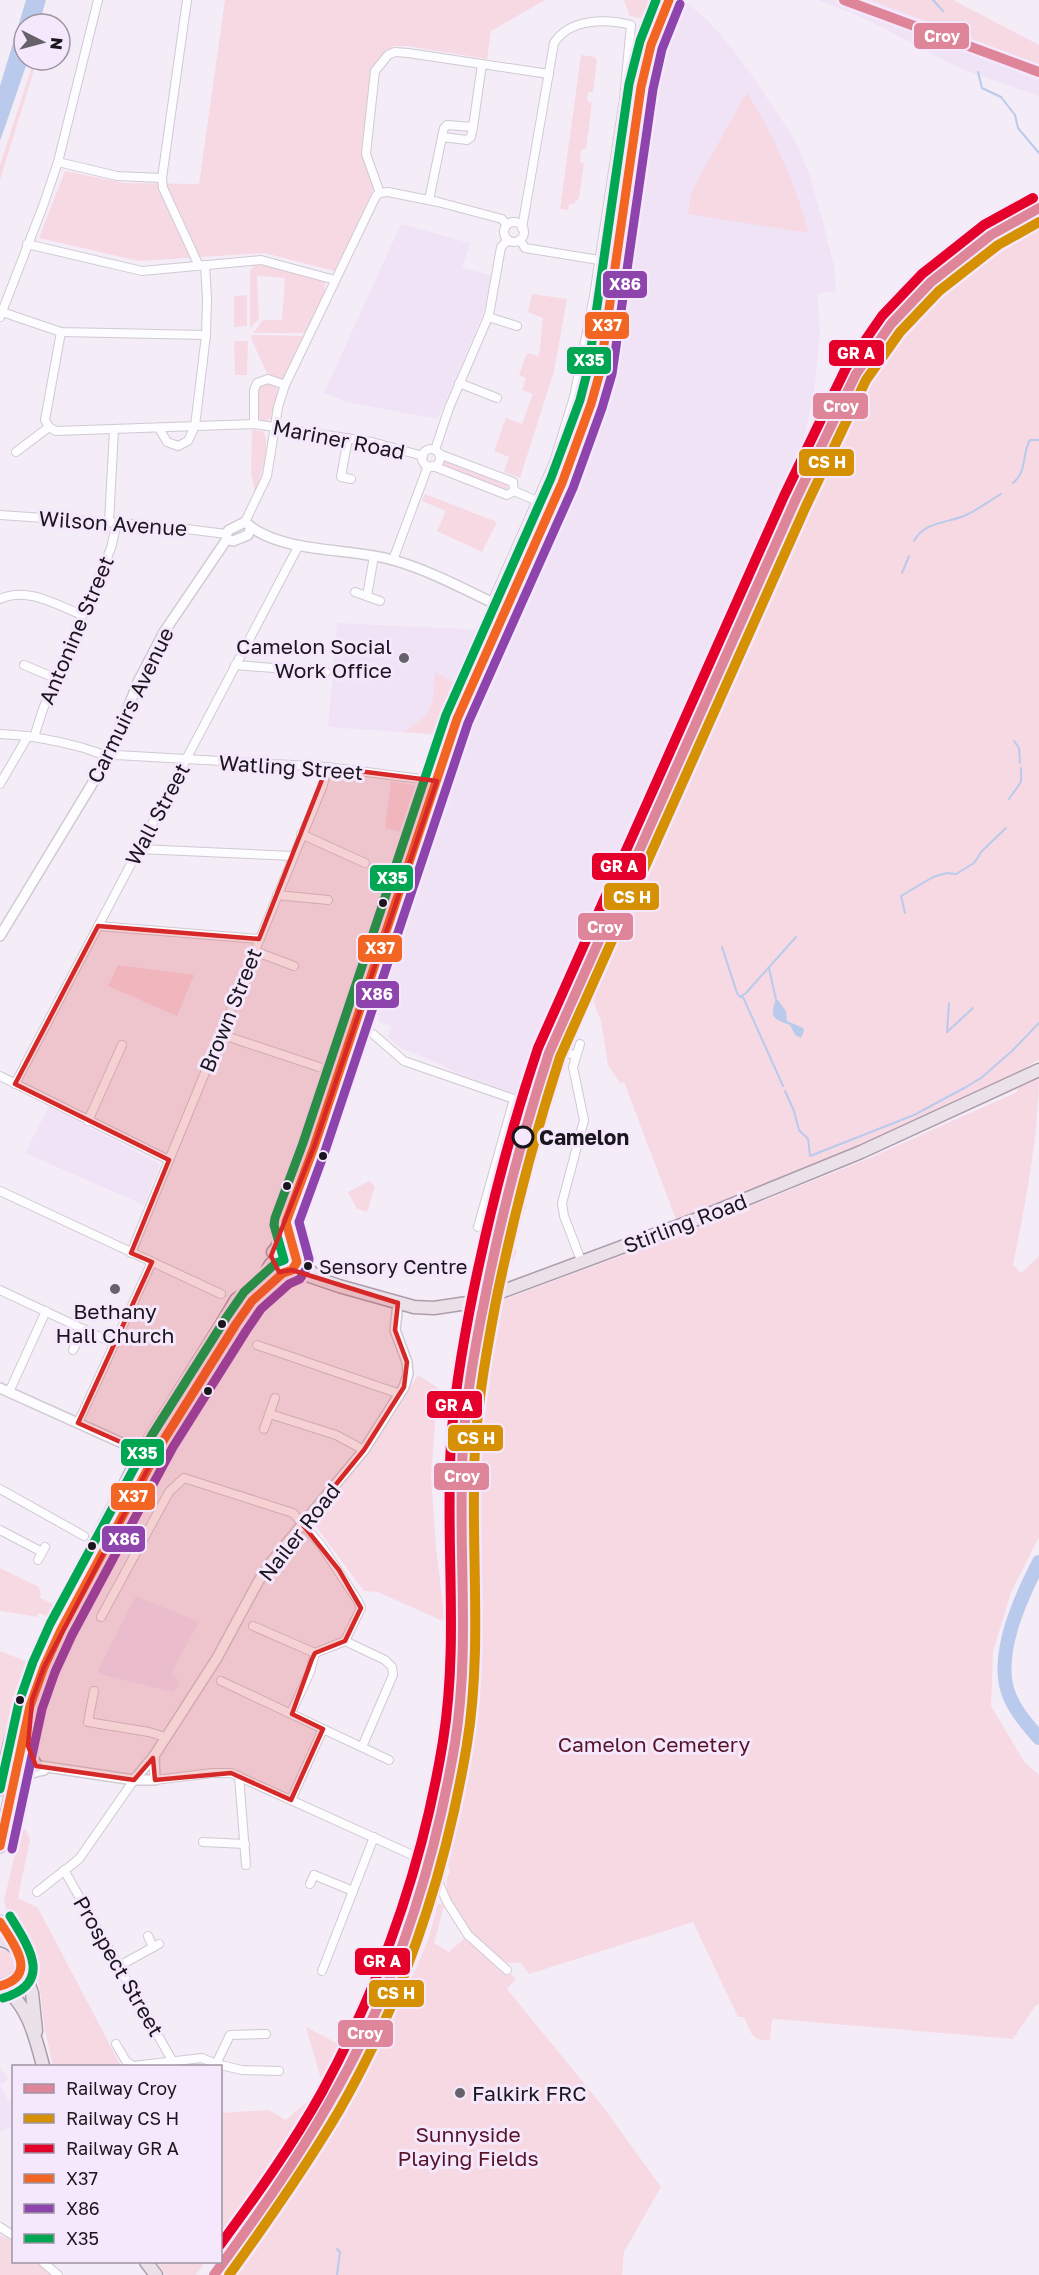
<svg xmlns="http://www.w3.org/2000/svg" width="1039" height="2275" viewBox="0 0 1039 2275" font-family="'Golos Text',sans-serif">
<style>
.built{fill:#f0e3f6}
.green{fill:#f7d9e3}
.water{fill:#b9caec}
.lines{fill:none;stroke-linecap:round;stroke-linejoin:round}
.stream{stroke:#b9caec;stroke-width:2}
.river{stroke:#b9caec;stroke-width:14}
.minor-casing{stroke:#d0cad2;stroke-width:10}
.tertiary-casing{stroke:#d0cad2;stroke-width:12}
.primary-casing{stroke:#ad9dab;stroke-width:15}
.minor{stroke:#fdfcfe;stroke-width:8}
.tertiary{stroke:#fdfcfe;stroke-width:9}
.primary{stroke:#ebe2e9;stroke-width:12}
.bus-1-casing{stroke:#f5e8fc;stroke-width:14}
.bus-2-casing{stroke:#f5e8fc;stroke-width:14}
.bus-3-casing{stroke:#f5e8fc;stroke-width:14}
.bus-1{stroke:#f26522;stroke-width:9}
.bus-2{stroke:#8e44ad;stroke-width:9}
.bus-3{stroke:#00a651;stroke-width:9}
.rail-1-casing{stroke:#f5e8fc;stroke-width:15}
.rail-2-casing{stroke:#f5e8fc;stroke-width:15}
.rail-3-casing{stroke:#f5e8fc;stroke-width:15}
.rail-1{stroke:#de859a;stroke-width:10}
.rail-2{stroke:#d69004;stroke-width:10}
.rail-3{stroke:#e4002b;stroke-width:10}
.marked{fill:#d62828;fill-opacity:0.2;stroke:#d62828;stroke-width:4.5;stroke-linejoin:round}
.poi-dot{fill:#676169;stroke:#f5e8fc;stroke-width:2}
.bus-dot{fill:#1b161d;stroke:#f5e8fc;stroke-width:2}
.stop-dot{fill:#f5e8fc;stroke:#1b161d;stroke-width:3}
.labels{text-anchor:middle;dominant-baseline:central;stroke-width:6;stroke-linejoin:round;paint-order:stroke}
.bus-label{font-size:20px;fill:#1b161d;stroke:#f5e8fc;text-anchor:start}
.street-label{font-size:21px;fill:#1b161d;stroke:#f5e8fc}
.poi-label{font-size:21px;fill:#1b161d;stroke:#f5e8fc;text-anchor:end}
.stop-label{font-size:21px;font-weight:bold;fill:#1b161d;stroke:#f5e8fc;text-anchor:start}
.park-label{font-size:21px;fill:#571328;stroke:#f5e8fc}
.line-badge{stroke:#f5e8fc;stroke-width:2}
.badge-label{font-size:16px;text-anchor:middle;font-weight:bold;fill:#fff}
</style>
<rect width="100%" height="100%" fill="#f4ecf7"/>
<g class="built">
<path d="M679 0H684L708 21 727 42 752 75 795 140 810 176 822 218 834 267 836 291 817 294 820 333 814 393 804 438 776 513 555 1007 524 1097 456 1073 436 1062 400 1048 388 1037 391 1026 378 1021 380 1015 368 1014 452 771 467 716 575 475 598 406 606 369 650 87 662 37Z"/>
<path d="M818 0H871L1039 65V96L959 68 864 18Z"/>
<path d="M401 224 470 243 462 268 491 275 484 311 438 419 346 402 324 393Z"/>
<path d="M337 623 486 630 443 735 328 727Z"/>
<path d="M49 1106 160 1164 144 1205 25 1153Z"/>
<path d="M136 1596 199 1622 171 1673 178 1680 179 1684 173 1692 100 1674 98 1670Z"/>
<path d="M0 2067 9 2079 0 2085 11 2105 13 2126 0 2131Z"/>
</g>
<g class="green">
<path d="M225 0H545L491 31 487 59 408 46H394L373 66 363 155 375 186 335 271 264 253 139 261 39 238 65 171 124 183 199 184Z"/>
<path d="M624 0H662L653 21 630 16Z"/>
<path d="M871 0H953L1039 45V65Z"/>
<path d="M581 55 595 57 597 61 593 92H588L587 101 592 103 586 149H581L580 162 584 163 579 198 574 204H569L568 210 560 209Z"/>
<path d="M34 60H37L0 180V165Z"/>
<path d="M747 92C773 136 796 182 808 233L688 214 691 192Z"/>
<path d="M1039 224V1060L960 1102 836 1157 677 1222 624 1082 620 1083 608 1065 601 1021 592 998 600 981 589 974 634 879 639 876 642 880 634 902 649 865 644 863 659 828 680 794C724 692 762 589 808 488 834 429 861 373 901 322 909 312 917 300 927 291 957 262 999 235 1039 224Z"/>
<path d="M255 265 275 266 323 280 325 282 324 295 306 333H253L263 320H282L285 278 257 276 259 319 250 328V270Z"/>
<path d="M532 294 567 299 554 371 520 478 504 472 509 457 494 451 506 418 522 424 533 394 522 390 526 378 519 375 527 353 539 356 543 318 528 312Z"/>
<path d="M247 295V326L234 327V296Z"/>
<path d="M253 335 305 336 283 382 269 378 251 338Z"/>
<path d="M234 341H248L247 375H235Z"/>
<path d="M264 383 276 385C281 394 276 417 266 422H262L257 416V390Z"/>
<path d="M252 430 263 431C272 445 260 478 255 493L251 472Z"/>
<path d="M443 460 508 485 506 491 441 466Z"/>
<path d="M425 494 497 522 482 552 437 531 446 511 422 501Z"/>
<path d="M435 672 461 687 443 735 403 732C434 715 433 706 435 672Z"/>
<path d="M391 781 418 786 423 792 409 834 385 828Z"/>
<path d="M118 965 194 975 177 1016 108 986Z"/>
<path d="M1039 1070C1039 1135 1026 1201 1013 1265L1021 1273 1039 1256V1537L1011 1592 993 1652 991 1706 1025 1763 1039 1775V2004L1035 2006 1013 2039 774 2019 772 2021 770 2040C751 2042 751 2032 744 2017H738L693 1922 529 1974 520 1962C514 1963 508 1964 501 1961 485 1952 450 1907 447 1889 446 1884 447 1879 448 1874L450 1873 446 1857V1820L461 1724 469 1645 468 1442 476 1366 487 1308 493 1307 492 1304 680 1234 865 1160 1017 1092 1019 1080Z"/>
<path d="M546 1079 555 1080 534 1147 533 1168 521 1200 527 1207C519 1220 508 1236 517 1252L502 1284 492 1289 490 1288 501 1236 505 1235 516 1182 519 1181 522 1170 524 1169 532 1144 530 1142 534 1127 532 1126Z"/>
<path d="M369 1181 375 1186 367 1212 357 1209 348 1192Z"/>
<path d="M470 1335 472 1340C456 1434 457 1519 462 1614 458 1600 458 1583 456 1568 447 1491 450 1411 470 1335Z"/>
<path d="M418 1375 438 1388 431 1475 436 1548 445 1622 378 1592 364 1591 314 1524 315 1517 366 1453Z"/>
<path d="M0 1568 39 1587 41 1595 40 1598 55 1605 49 1617 39 1613 37 1617 0 1611Z"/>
<path d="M0 1651 28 1662 29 1666 15 1691 8 1730 0 1755Z"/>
<path d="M25 1829 30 1839 18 1898 38 1908 121 2066H53L44 2025 40 1989 31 1954 10 1920 4 1901 20 1832Z"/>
<path d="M438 1903 444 1906 434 1943 449 1952 468 1935 516 1979 507 1989 601 2104 661 2187 624 2252 622 2275H223L264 2217 330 2113 336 2116 414 1973 429 1937Z"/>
<path d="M0 1949 10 1952 16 1965 12 1975 0 1980Z"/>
<path d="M306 2027 342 2046 321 2079Z"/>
<path d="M307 2102 316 2114 297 2144 278 2169 265 2174 236 2212 221 2236V2113L269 2110 286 2120Z"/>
<path d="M0 2235 13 2241 14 2262H36L52 2275H0Z"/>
<path d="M156 2262H205L196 2275H166Z"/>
</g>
<g class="water">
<path d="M26 0H46L39 24H24V60H28L0 141V86Z"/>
<path d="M776 1000H778L786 1011 787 1021 803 1028 804 1031 801 1038 795 1035 790 1025C776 1020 768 1018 776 1000Z"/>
</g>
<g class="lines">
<g class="stream">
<path d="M933 0 943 11"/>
<path d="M978 72 982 88 1001 97 1015 115 1018 128 1039 153"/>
<path d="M1013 483C1028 470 1021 456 1030 440H1039"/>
<path d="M914 541C924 522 946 523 964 516 976 511 989 501 1001 494"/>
<path d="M902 573 909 556"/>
<path d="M1014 741 1019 748 1020 763"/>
<path d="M1009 799 1021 782V768"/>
<path d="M905 913 901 896 933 877 947 873 956 874 974 863 982 851 1006 828"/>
<path d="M722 947 737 993 740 997"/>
<path d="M769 968 776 1000"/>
<path d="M947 1032 973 1008"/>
<path d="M947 1032 949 1003"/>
<path d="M783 1086 743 997H740L746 993 796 937"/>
<path d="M785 1091 794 1111 799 1130 808 1139 810 1156 914 1115 966 1087 981 1078 1012 1051 1039 1023"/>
<path d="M337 2249 340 2252 337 2275"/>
</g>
<path class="river" d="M1039 1562C1021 1597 995 1653 1008 1692 1014 1710 1027 1724 1039 1738"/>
<defs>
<g id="minor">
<path d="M187 0 162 178 163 188 199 266"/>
<path d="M447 125 473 127 471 137 467 140 442 137 444 128Z"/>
<path d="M473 127 482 64"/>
<path d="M58 162 117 176 162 178"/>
<path d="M380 193 366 154 375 71 388 55 395 52 408 53 549 74"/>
<path d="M380 193 388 192 438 202 502 219 507 225"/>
<path d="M429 200 442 137"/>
<circle cx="514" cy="232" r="10"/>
<path d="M520 240 525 248 599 260"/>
<path d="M27 244 142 271 261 260 335 280"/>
<path d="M2 312 61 332 206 335"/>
<path d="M0 317 43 206 58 162 98 0"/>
<path d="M488 317 517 326"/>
<path d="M61 332 45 420 49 427 56 431 254 424 372 442 423 456"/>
<path d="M459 383 497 398"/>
<path d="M254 424V390L257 383 268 379 285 385"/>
<path d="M159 428 167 442 178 446 188 441 195 426 206 335 207 298 205 265"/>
<path d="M348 438 341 477 351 479"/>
<circle cx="431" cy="458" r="9"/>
<path d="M435 450 449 408 489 315 501 247 508 240"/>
<path d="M16 452 49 427"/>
<path d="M439 454 513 482 514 491"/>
<path d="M433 466 507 495 514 491 537 501"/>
<path d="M0 515 162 526 226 534"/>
<path d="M109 522 114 430"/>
<path d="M245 522 267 476 278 407 285 385 376 196 380 193"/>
<path d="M393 560 428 466"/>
<path d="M355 592 380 601"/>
<path d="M367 596 374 556"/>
<path d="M0 599C27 586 57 605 82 615"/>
<path d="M492 602 554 462 574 397 594 296 624 99 631 25C606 18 569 19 554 43L522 228"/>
<path d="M24 665 55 678"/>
<path d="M235 665 326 672"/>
<path d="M0 734C27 735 54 740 80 747 92 750 104 757 116 755L327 767 437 781"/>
<path d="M34 737 43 709 111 548 117 522"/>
<path d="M0 784 28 736"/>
<path d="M301 834 365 863"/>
<path d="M139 849 293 856"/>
<path d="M277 895 328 900"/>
<path d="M98 926 259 939"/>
<path d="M254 951 294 966"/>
<path d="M352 1028 373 1034 404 1061 514 1099 478 1227"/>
<path d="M220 1034 337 1073"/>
<path d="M580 1044 573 1067 584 1120 562 1203 564 1216 582 1263"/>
<path d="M566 1053 575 1055"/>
<path d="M0 1076 169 1160"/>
<path d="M15 1084 299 545"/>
<path d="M88 1121 122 1045"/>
<path d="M0 1191 221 1294"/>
<path d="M131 1253 323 785 327 767"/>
<path d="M0 1290 115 1344"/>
<path d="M257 1345 400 1394"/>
<path d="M73 1350 84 1329"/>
<path d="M9 1392 46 1311"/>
<path d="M270 1414 336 1435 364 1450"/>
<path d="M78 1423 152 1262"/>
<path d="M264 1429 275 1398"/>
<path d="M0 1489 84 1536"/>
<path d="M0 1530 42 1552"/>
<path d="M38 1560 45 1547"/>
<path d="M101 1617 169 1492 184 1478 293 1513 321 1545 358 1601 361 1608 345 1641"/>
<path d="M253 1626 315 1653"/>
<path d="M221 1681 389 1760"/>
<path d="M94 1691 88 1722 149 1732 165 1737"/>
<path d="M291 1713 310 1672 315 1653 345 1641 385 1660 392 1667 393 1675 362 1747"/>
<path d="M239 1776 246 1865"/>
<path d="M155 1780 212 1773H231L410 1854 434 1872 447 1902 468 1935 507 1970"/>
<path d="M291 1800 323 1729"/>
<path d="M203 1842 245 1844"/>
<path d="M64 1870 173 2062"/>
<path d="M310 1884 314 1875 353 1891"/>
<path d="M37 1892 79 1859 134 1780"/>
<path d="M148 1936 153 1947"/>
<path d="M119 1966 159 1944"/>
<path d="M322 1971 374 1837"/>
<path d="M116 2044 126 2061 133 2066 202 2058 216 2064 242 2070 279 2071"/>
<path d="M216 2064 230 2035 266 2034"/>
<path d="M0 2227 14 2236"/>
<path d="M43 2262 58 2275"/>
</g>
<g id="tertiary">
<path d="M245 522 251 527 248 535 233 541 227 539 226 534 229 530Z"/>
<path d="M251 527C286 553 350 548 393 560 432 571 469 592 506 609"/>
<path d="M0 936 109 756 139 680 164 632 227 539"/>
<path d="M0 1388 142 1452"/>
<path d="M13 1762 134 1780H155L154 1756 217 1658 258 1582 271 1562 364 1450 404 1387 408 1374 407 1362 395 1330 398 1303"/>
<path d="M134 1780 154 1756"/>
<path d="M14 1793C22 1778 27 1773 44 1770"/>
</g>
<g id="primary">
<path d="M286 1222C293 1250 295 1255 315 1276"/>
<path d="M277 1247 314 1147 457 719 562 483 591 404 600 372 606 331 641 87 651 45 669 0"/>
<path d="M273 1252 281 1246 292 1249"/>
<path d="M292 1270 339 1286 414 1307 434 1308 474 1302 697 1219 861 1152 1039 1070"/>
<path d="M29 1734V1754L36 1766"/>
<path d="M0 1789 10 1743 26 1690 52 1626 85 1562 142 1452 220 1327 236 1300 262 1280 271 1264"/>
<path d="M0 1846 30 1706 44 1667 61 1630 135 1491 178 1414 252 1301 283 1273"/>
<path d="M0 1922 13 1945"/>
<path d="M0 1940C29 1945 29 1982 0 1986"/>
<path d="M22 1965 32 1993 36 2031"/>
<path d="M0 1986C27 2000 36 2039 43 2066"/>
<path d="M146 2262 156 2275"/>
</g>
</defs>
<use href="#minor" class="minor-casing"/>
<use href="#tertiary" class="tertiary-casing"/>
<use href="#primary" class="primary-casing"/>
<use href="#minor" class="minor"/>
<use href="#tertiary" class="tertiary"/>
<use href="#primary" class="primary"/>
<defs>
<g id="bus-1">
<path d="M0 1846 30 1706 44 1667 61 1630 163 1441 236 1324 252 1301 283 1273 292 1270 297 1262 286 1222 314 1147 457 719 562 483 591 404 600 372 641 87 651 45 669 0"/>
<path d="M0 1922C14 1945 39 1975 0 1986"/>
</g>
<path id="bus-2" d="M12 1849 42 1709 55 1672 72 1635 173 1447 246 1331 261 1309 289 1284 300 1279 308 1266 309 1259 299 1222 325 1151 468 723 573 488 602 408 612 374 653 89 662 49 680 4"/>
<g id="bus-3">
<path d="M0 1789 19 1702 33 1662 50 1624 152 1435 226 1318 244 1292 276 1263 284 1260 274 1225 275 1218 303 1143 446 715 551 478 580 400 588 369 629 84 640 41 656 0"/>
<path d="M3 1998C54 1983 29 1947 10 1916"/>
</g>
</defs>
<use href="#bus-1" class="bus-1-casing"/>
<use href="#bus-2" class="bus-2-casing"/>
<use href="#bus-3" class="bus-3-casing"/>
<use href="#bus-1" class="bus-1"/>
<use href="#bus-2" class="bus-2"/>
<use href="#bus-3" class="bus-3"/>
<defs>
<g id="rail-1">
<path d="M844 0 1039 72"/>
<path d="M214 2275C255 2219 295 2163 329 2103 393 1993 434 1868 455 1743 471 1644 457 1544 463 1445 466 1395 475 1346 485 1298 501 1215 523 1133 549 1053L795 501 856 374 891 324 931 282 991 235 1039 208"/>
</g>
<path id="rail-2" d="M229 2275C268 2221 306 2167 340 2109 404 1997 446 1871 467 1744 483 1646 470 1547 475 1448 478 1398 487 1349 496 1301 513 1218 534 1137 560 1057L806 506 866 380 900 332 939 291 998 245 1039 222"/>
<path id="rail-3" d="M220 2245C256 2196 292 2146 322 2092 381 1983 423 1864 443 1741 459 1642 445 1542 451 1443 454 1393 463 1343 473 1293 490 1210 511 1128 538 1048L784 496 846 368 882 316 922 274 984 225 1033 198"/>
</defs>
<use href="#rail-1" class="rail-1-casing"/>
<use href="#rail-2" class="rail-2-casing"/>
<use href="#rail-3" class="rail-3-casing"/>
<use href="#rail-1" class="rail-1"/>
<use href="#rail-2" class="rail-2"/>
<use href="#rail-3" class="rail-3"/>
</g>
<path class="marked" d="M327 767 437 781 314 1147 271 1256 279 1272 292 1270 398 1303 395 1330 407 1362 404 1387 364 1450 303 1525 339 1570 361 1608 345 1641 315 1653 312 1659 292 1714 323 1729 291 1800 231 1773 155 1780 153 1758 134 1780 36 1766 28 1746 32 1700 44 1667 154 1457 78 1423 152 1262 131 1253 169 1160 15 1084 98 926 259 939Z"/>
<g class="poi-dot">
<circle cx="404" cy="658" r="6"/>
<circle cx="115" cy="1289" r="6"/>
<circle cx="460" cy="2093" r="6"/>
</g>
<g class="bus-dot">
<circle cx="383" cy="903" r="5"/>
<circle cx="323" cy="1156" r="5"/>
<circle cx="287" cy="1186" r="5"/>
<circle cx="308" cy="1266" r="5"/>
<circle cx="222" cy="1324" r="5"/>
<circle cx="208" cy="1391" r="5"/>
<circle cx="92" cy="1546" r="5"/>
<circle cx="20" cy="1700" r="5"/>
</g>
<circle class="stop-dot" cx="523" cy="1137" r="10"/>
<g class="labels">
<g class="bus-label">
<text x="319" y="1266">Sensory Centre</text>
</g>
<g class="street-label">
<text transform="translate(339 439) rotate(11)">Mariner Road</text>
<text transform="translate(113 523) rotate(4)">Wilson Avenue</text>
<text transform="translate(76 630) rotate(-67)">Antonine Street</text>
<text transform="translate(130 705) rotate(-64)">Carmuirs Avenue</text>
<text transform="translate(291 767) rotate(4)">Watling Street</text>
<text transform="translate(157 814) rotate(-62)">Wall Street</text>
<text transform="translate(230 1010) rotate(-68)">Brown Street</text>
<text transform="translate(685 1223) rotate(-21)">Stirling Road</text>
<text transform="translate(299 1532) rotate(-52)">Nailer Road</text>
<text transform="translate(119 1966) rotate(60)">Prospect Street</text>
</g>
<g class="poi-label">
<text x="392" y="646">Camelon Social<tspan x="392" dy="24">Work Office</tspan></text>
<text x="115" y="1311" text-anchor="middle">Bethany<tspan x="115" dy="24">Hall Church</tspan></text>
<text x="472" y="2093" text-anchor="start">Falkirk FRC</text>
</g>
<g class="stop-label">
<text x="539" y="1137">Camelon</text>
</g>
<g class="park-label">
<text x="654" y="1744">Camelon Cemetery</text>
<text x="468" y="2134">Sunnyside<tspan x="468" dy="24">Playing Fields</tspan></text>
</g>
</g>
<g class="line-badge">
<rect x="913" y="22" width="57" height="28" rx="6" fill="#de859a"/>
<rect x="602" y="270" width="46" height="29" rx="6" fill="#8e44ad"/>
<rect x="584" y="311" width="46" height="29" rx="6" fill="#f26522"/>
<rect x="828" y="339" width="57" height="28" rx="6" fill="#e4002b"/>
<rect x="566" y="346" width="46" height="29" rx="6" fill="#00a651"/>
<rect x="812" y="392" width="57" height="28" rx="6" fill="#de859a"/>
<rect x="798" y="448" width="57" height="29" rx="6" fill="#d69004"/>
<rect x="591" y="852" width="56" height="29" rx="6" fill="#e4002b"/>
<rect x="369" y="864" width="45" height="28" rx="6" fill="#00a651"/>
<rect x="603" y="882" width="57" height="29" rx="6" fill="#d69004"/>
<rect x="577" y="912" width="57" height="29" rx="6" fill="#de859a"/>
<rect x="357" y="934" width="46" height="29" rx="6" fill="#f26522"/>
<rect x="355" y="980" width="45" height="29" rx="6" fill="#8e44ad"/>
<rect x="426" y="1390" width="57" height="29" rx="6" fill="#e4002b"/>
<rect x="447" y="1424" width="57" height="28" rx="6" fill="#d69004"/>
<rect x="120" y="1438" width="45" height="29" rx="6" fill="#00a651"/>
<rect x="433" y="1462" width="57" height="29" rx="6" fill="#de859a"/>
<rect x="110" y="1482" width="46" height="29" rx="6" fill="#f26522"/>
<rect x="101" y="1525" width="45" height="28" rx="6" fill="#8e44ad"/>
<rect x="354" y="1947" width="57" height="29" rx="6" fill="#e4002b"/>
<rect x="368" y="1979" width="57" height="29" rx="6" fill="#d69004"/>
<rect x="337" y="2019" width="57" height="29" rx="6" fill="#de859a"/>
</g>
<g class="badge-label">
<text x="942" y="42">Croy</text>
<text x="625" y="290">X86</text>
<text x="607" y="331">X37</text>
<text x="856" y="359">GR A</text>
<text x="589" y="366">X35</text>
<text x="841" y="412">Croy</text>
<text x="827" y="468">CS H</text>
<text x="619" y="872">GR A</text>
<text x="392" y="884">X35</text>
<text x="632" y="903">CS H</text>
<text x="605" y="933">Croy</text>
<text x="380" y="954">X37</text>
<text x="377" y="1000">X86</text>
<text x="454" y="1411">GR A</text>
<text x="476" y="1444">CS H</text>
<text x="142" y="1459">X35</text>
<text x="462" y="1482">Croy</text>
<text x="133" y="1502">X37</text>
<text x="124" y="1545">X86</text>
<text x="382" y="1967">GR A</text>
<text x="396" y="1999">CS H</text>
<text x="365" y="2039">Croy</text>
</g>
<rect x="12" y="2065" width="210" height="198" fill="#f5e8fc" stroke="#9e94a3" stroke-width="1.5"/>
<rect x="24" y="2084" width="30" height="9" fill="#de859a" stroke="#9e94a3" stroke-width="1.5"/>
<text x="66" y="2095" font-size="18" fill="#1b161d">Railway Croy</text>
<rect x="24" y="2114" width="30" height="9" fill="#d69004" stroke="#9e94a3" stroke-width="1.5"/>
<text x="66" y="2125" font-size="18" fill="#1b161d">Railway CS H</text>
<rect x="24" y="2144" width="30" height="9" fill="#e4002b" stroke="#9e94a3" stroke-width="1.5"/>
<text x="66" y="2155" font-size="18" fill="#1b161d">Railway GR A</text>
<rect x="24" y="2174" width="30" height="9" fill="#f26522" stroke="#9e94a3" stroke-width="1.5"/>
<text x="66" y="2185" font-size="18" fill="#1b161d">X37</text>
<rect x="24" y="2204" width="30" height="9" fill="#8e44ad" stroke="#9e94a3" stroke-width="1.5"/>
<text x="66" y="2215" font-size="18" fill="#1b161d">X86</text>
<rect x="24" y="2234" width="30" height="9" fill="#00a651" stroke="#9e94a3" stroke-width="1.5"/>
<text x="66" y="2245" font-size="18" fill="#1b161d">X35</text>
<g transform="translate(42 42) rotate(96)"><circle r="28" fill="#f5e8fc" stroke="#9e94a3" stroke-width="1.5"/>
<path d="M0-4.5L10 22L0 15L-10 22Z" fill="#676169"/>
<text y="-9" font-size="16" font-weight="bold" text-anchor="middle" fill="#1b161d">N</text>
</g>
</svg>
